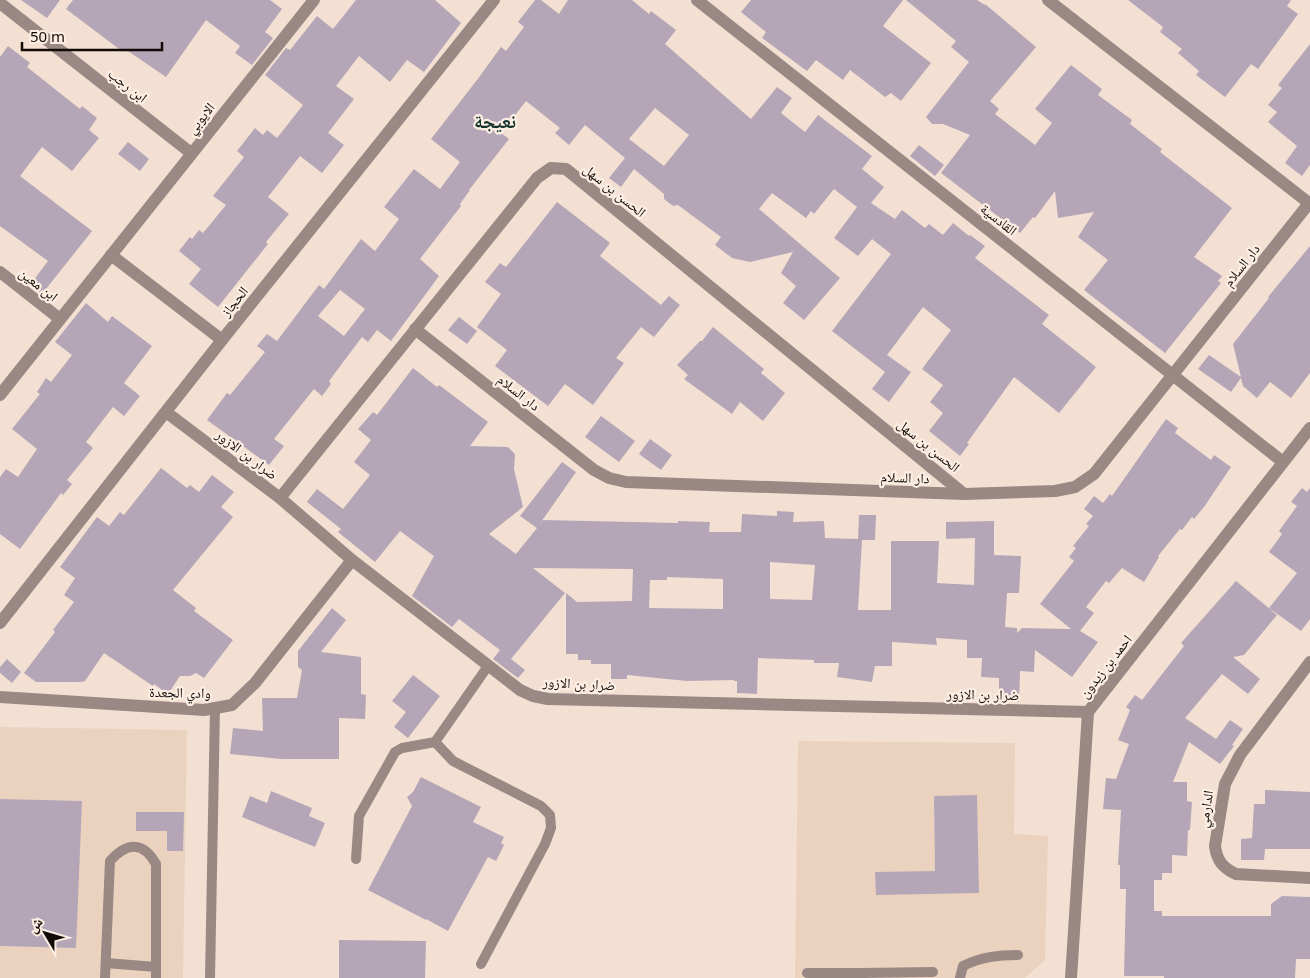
<svg xmlns="http://www.w3.org/2000/svg" width="1310" height="978" viewBox="0 0 1310 978" font-family="'Noto Sans','Noto Naskh Arabic',sans-serif">
<style>
.built{fill:#ebd2bf}
.building{fill:#b4a6b7;fill-rule:evenodd}
.lines{fill:none;stroke-linecap:round;stroke-linejoin:round}
.service{stroke:#998884;stroke-width:10}
.minor{stroke:#998884;stroke-width:12}
.labels{text-anchor:middle;dominant-baseline:central;stroke-width:4.5;stroke-linejoin:round;paint-order:stroke}
.street-label{font-size:14px;fill:#110b07;stroke:#fdeee3}
.district-label{font-size:19px;font-weight:bold;fill:#12322b;stroke:#fdeee3}
</style>
<rect width="100%" height="100%" fill="#f3e0d2"/>
<g class="built">
<path d="M0 727 187 730 183 978H0Z"/>
<path d="M798 741 1015 743 1014 834 1048 836 1045 960 1025 978H795Z"/>
</g>
<g class="building">
<path d="M21 0H60L47 18Z"/>
<path d="M73 0H270L282 9 265 32 273 38 252 65 235 53 240 46 206 20 166 77 125 49 123 52 66 9Z"/>
<path d="M356 0H435L461 23 424 72 407 60 390 82 359 56 336 86 354 99 328 133 344 145 322 173 300 156 268 197 289 214 266 242 268 244 218 307 189 284 201 269 179 251 190 237 192 239 199 230 203 233 226 205 213 196 244 157 237 151 255 128 263 135 267 130 277 138 303 105 265 75 286 48 290 50 317 16 333 29Z"/>
<path d="M535 0H541L559 14 568 0H632L649 14 651 11 676 30 665 44 751 119 777 87 792 98 781 113 805 132 818 115 872 156 862 169 884 187 871 203 895 219 902 210 925 228 929 224 943 235 953 223 969 236 970 235 985 246 975 258 1049 315 1042 324 1096 367 1059 413 1014 377 967 443 969 444 960 456 929 431 943 413 930 402 943 385 922 369 951 330 923 307 887 355 911 372 889 402 872 389 885 372 832 331 891 254 872 239 858 256 834 238 857 207 834 189 814 214 811 211 806 218 772 193 759 209 840 278 804 320 783 303 796 286 781 273 793 252 750 262 732 258 715 245 721 237 678 205 673 206 664 199V194L634 169 621 187 609 178 625 158 585 125 569 145 555 133 560 128 526 101 501 133 509 139 469 190H470L460 204 461 206 420 259 439 276 391 341 377 330 368 342 362 337 329 381 331 384 322 396 314 389 274 439 284 446 269 465 207 420 227 393 230 395 265 352 257 346 267 334 277 341 319 285 324 289 361 239 375 251 399 219 384 207 414 169 440 189 460 162 431 139 477 80 501 47 506 51 524 27 518 22ZM655 108 689 135 664 166 629 139ZM340 290 365 309 344 336 318 316Z"/>
<path d="M751 0H903L883 26 931 63 901 101 891 93 885 97 850 70 843 80 816 60 807 71 762 38 766 32 741 12Z"/>
<path d="M906 0H977L985 5V4L1036 47 990 101 999 109 995 114 1035 145 1052 123 1035 109 1071 65 1102 89 1098 95 1132 120 1130 124 1162 149 1160 152 1232 208 1194 257 1222 276 1218 281 1221 283 1165 353 1084 290 1108 260 1078 237 1094 212 1058 218 1055 191 1035 218 1033 217 1020 233 941 173 970 135 943 124H932L926 117 969 62 951 47 956 41Z"/>
<path d="M1128 0H1291L1287 6 1298 14 1258 69 1251 64 1225 97 1196 75 1199 71 1178 53 1182 49 1160 32 1163 27Z"/>
<path d="M1310 44V165L1302 176 1285 163 1297 146 1268 122 1277 112 1268 105 1282 88 1278 85Z"/>
<path d="M8 46 30 63 27 67 80 109 82 106 97 118 89 130 99 138 72 171 42 147 20 176 92 231 42 294 30 285 48 261 0 226V57Z"/>
<path d="M128 142 149 159 140 171 118 154Z"/>
<path d="M919 145 944 165 935 176 910 156Z"/>
<path d="M557 202 610 243 600 256 661 305 669 296 680 305 654 337 641 327 616 358 624 363 593 405 565 384 548 406 495 366 507 350 477 327 501 294 485 282 500 263 506 267Z"/>
<path d="M1310 246V373L1291 398 1270 382 1257 398 1243 386 1241 378 1231 392 1198 369 1209 355 1241 377 1233 344 1269 298 1268 297Z"/>
<path d="M86 303 108 322 112 316 152 346 124 383 140 396 124 416 113 407 86 442 93 448 67 480 72 484 63 495 61 493 20 549 0 534V477L6 469 18 477 37 449 12 429 40 394 37 392 46 378 51 382 72 355 55 342Z"/>
<path d="M459 317 477 331 467 344 448 330Z"/>
<path d="M713 327 764 369 761 373 785 393 763 421 740 402 732 414 684 379 688 375 677 365 700 341H702Z"/>
<path d="M413 368 437 387 439 385 488 422 470 446 508 447 515 454 514 469 523 507 489 534 516 554 537 528 520 516 562 462 576 472 539 525 543 520 678 523V521L710 522 709 532H741L742 514 777 516V511L794 512 793 522 824 521 825 538 858 539 859 515H876L875 540H862L858 610H891V541H939L937 583 974 585 975 538 946 539V522L994 521V555L1021 556 1019 593H1007L1005 627 1017 628V633L1022 628 1071 629 1040 604 1074 561 1069 557 1076 548 1073 546 1089 526 1086 524 1093 516 1084 509 1094 496 1103 503 1110 494 1112 496 1166 419 1178 428 1175 433 1211 460 1214 455 1231 467 1204 507 1194 519 1192 517 1182 530 1180 529 1158 556 1159 557 1144 582 1122 568 1109 583 1106 581 1086 607 1094 613 1080 631 1098 642 1072 677 1035 650 1034 672 1020 671 1019 702 999 701V678L981 677 982 658H967V640L936 638 937 645 892 642V666H875L872 682 837 677 839 663H814V660L758 658 757 694 737 693V681H734V680L687 681 627 675V679H611V664H591V660H578V654H566V593L577 602 632 601 633 569 533 568 565 593 511 659 525 670 518 678 493 659 500 650 459 619 452 627 412 596 434 556 400 531 375 562 338 532 341 529 307 502 317 489 343 509 370 475 354 462 371 440 358 429 373 412 377 415ZM770 562 815 565 812 600 770 599ZM667 577 723 579V609L649 608 650 580H667Z"/>
<path d="M601 416 635 441 619 462 585 437Z"/>
<path d="M650 439 672 455 661 470 639 454Z"/>
<path d="M161 468 187 488 190 485 199 492 212 475 234 492 221 507 233 517 173 590 196 608 194 611 233 640 204 678 196 673 190 676H180L168 694 154 684 153 686 104 653 85 681 80 682H36L24 673 55 632 53 630 74 602 64 595 75 578 60 567 97 517 109 526 120 512 124 515Z"/>
<path d="M1302 488 1307 492 1310 488V619L1301 631 1269 608 1297 573 1269 552 1282 534 1279 531 1297 506 1291 502Z"/>
<path d="M1236 581 1277 615 1244 655 1233 657 1260 679 1248 694 1222 674 1185 718 1216 739 1230 720 1243 729 1232 745 1234 746 1220 764 1189 742 1173 782H1187V801L1192 802 1190 830H1188L1187 856 1172 855V873H1162V880H1154V911H1162V916H1271V904L1282 896 1310 897V959H1296L1295 978H1164V976H1124L1126 889H1120V865H1118L1121 810 1103 809 1106 778 1116 779 1129 744 1118 740 1130 710 1126 707 1135 695 1142 700 1184 646 1181 643Z"/>
<path d="M332 608 346 620 321 652 361 657V694L366 695 365 719 339 718V759H281L230 754 233 728 263 731 262 698H297L302 670 298 667V651Z"/>
<path d="M7 659 21 672 12 683 0 673V667Z"/>
<path d="M413 675 440 696 408 738 394 727 406 712 392 701Z"/>
<path d="M421 777 481 807 473 822 504 837 501 843 504 845 496 861 488 857 448 931 426 919V920L368 890 412 806 407 797 413 792Z"/>
<path d="M1265 790 1310 792V849H1265L1264 860H1241V839L1252 838 1254 804H1265Z"/>
<path d="M271 791 312 808 309 816 325 823 315 847 242 817 250 796 267 803Z"/>
<path d="M977 795 979 893 876 895 875 872 935 871 934 796Z"/>
<path d="M0 799 82 801 76 948 0 946Z"/>
<path d="M136 812H184L183 851H167V831H136Z"/>
<path d="M339 940 426 941 425 978H339Z"/>
</g>
<g class="lines">
<g class="service">
<path d="M435 742 453 761 541 806 550 815 551 828 545 844 481 964"/>
<path d="M356 859 359 816 395 752 402 748 435 742 488 666"/>
<path d="M106 963 156 967"/>
<path d="M807 973H862L863 978"/>
<path d="M862 973 933 972"/>
<path d="M105 978 110 861C127 842 143 841 156 864V978"/>
<path d="M210 978 215 708"/>
<path d="M960 978 963 966C981 957 998 955 1018 955"/>
</g>
<g class="minor">
<path d="M697 0 1283 462"/>
<path d="M1048 0 1309 203"/>
<path d="M0 3 191 153"/>
<path d="M111 255 222 340"/>
<path d="M0 272 60 319"/>
<path d="M415 329 594 470 609 478 626 482 964 494 1055 491 1075 487 1094 474 1310 202"/>
<path d="M0 395 314 0"/>
<path d="M166 412 280 498 352 560 520 690 533 696 548 699 1088 712"/>
<path d="M280 498 537 178 551 168 566 169 964 494"/>
<path d="M0 623 222 340 494 0"/>
<path d="M1310 662 1240 755 1225 784 1215 846C1217 861 1223 868 1236 874L1310 878"/>
<path d="M0 697 204 710 232 705 255 683 352 560"/>
<path d="M1071 978 1088 712 1310 428"/>
</g>
</g>
<g class="labels">
<g class="street-label">
<text transform="translate(128 85) rotate(38)">ابن رجب</text>
<text transform="translate(200 118) rotate(-51)">الايوبي</text>
<text transform="translate(615 190) rotate(39)">الحسن بن سهل</text>
<text transform="translate(999 219) rotate(38)">القادسية</text>
<text transform="translate(1241 265) rotate(-52)">دار السلام</text>
<text transform="translate(39 284) rotate(38)">ابن معين</text>
<text transform="translate(234 301) rotate(-51)">الحجاز</text>
<text transform="translate(519 392) rotate(38)">دار السلام</text>
<text transform="translate(929 445) rotate(39)">الحسن بن سهل</text>
<text transform="translate(247 454) rotate(37)">ضرار بن الازور</text>
<text transform="translate(905 477) rotate(2)">دار السلام</text>
<text transform="translate(1105 666) rotate(-52)">احمد بن زيدون</text>
<text transform="translate(579 683) rotate(3)">ضرار بن الازور</text>
<text transform="translate(180 692) rotate(1)">وادي الجعدة</text>
<text transform="translate(983 694) rotate(1)">ضرار بن الازور</text>
<text transform="translate(1205 809) rotate(-81)">الدارمي</text>
</g>
<g class="district-label">
<text x="495" y="121">نعيجة</text>
</g>
</g>
<g transform="translate(45 933) rotate(308)" stroke="#fdeee3" stroke-width="4" paint-order="stroke">
<path d="M0-4L9 19L0 12L-9 19Z" fill="#110b07"/>
<text y="-8" font-size="14" font-weight="bold" text-anchor="middle" fill="#110b07">ش</text>
</g>
<path d="M22 42v8h140v-8" fill="none" stroke="#110b07" stroke-width="2.5"/>
<text x="30" y="42" font-size="15" fill="#110b07" stroke="#fdeee3" stroke-width="4" paint-order="stroke">50 m</text>
</svg>
